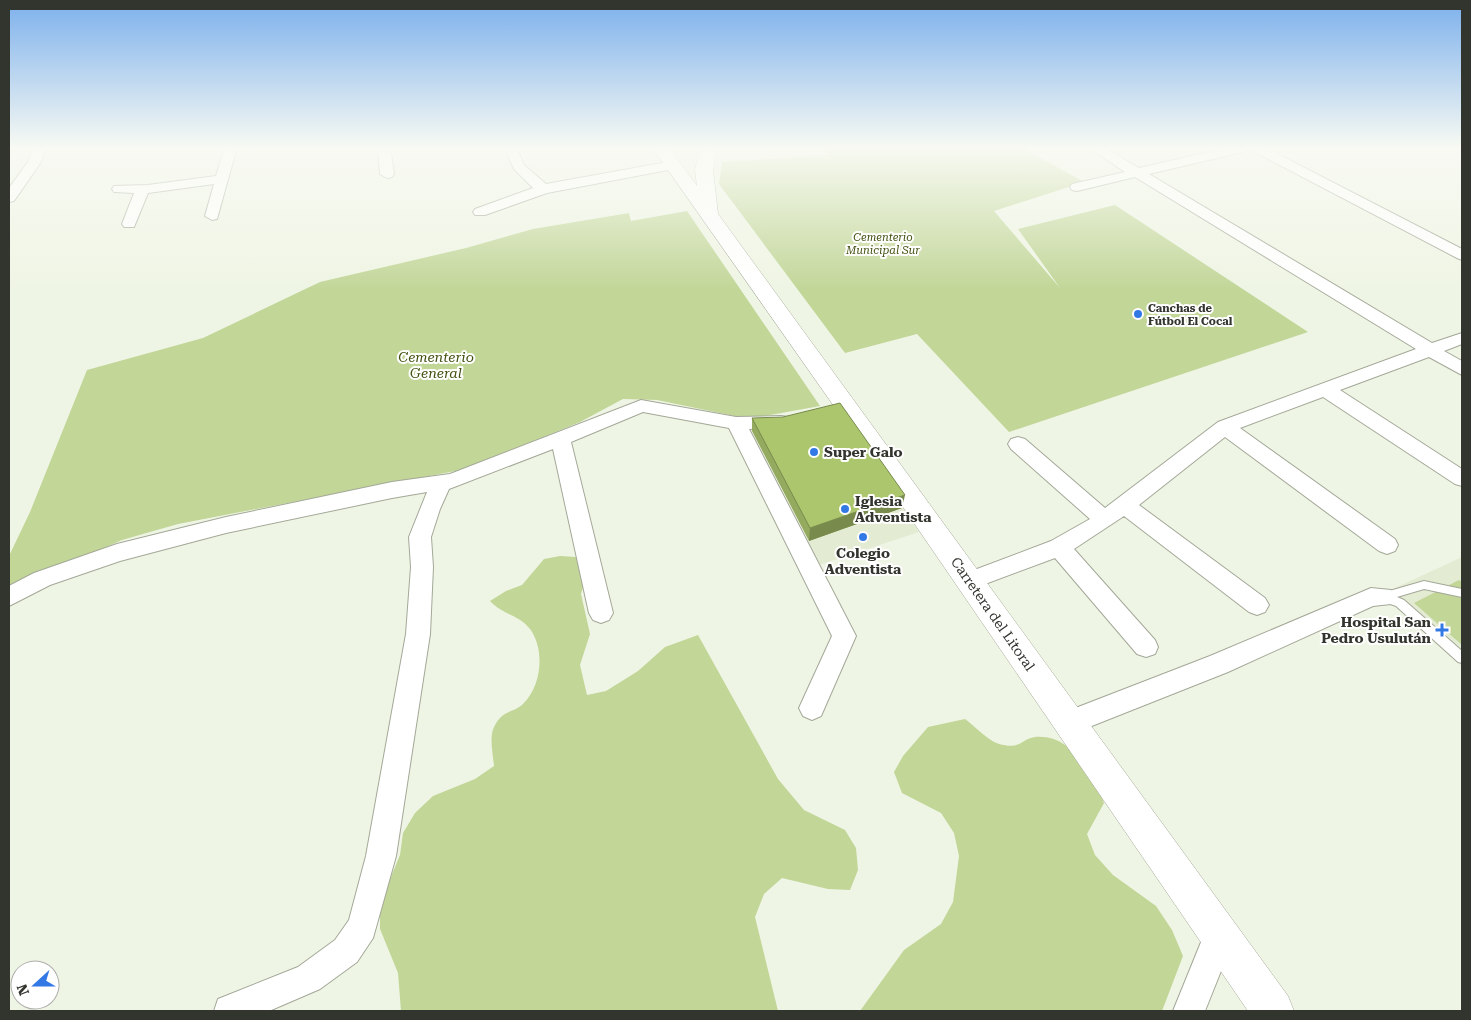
<svg xmlns="http://www.w3.org/2000/svg" width="1471" height="1020" viewBox="0 0 1471 1020" font-family="'Roboto Serif',serif">
<style>
.built{fill:#e3ebd3}
.green{fill:#c2d698}
.lines{fill:none;stroke-linecap:round;stroke-linejoin:round}
.service-casing{stroke:#a3a898;stroke-width:2}
.minor-casing{stroke:#a3a898;stroke-width:2}
.primary-casing{stroke:#a3a898;stroke-width:1}
.service{fill:#fff;fill-rule:evenodd}
.minor{fill:#fff;fill-rule:evenodd}
.primary{fill:#fff;fill-rule:evenodd}
.wall{fill:#94aa5f}
.shaded-wall{fill:#788b4d}
.building{fill:#acc66e;stroke:#788b4d}
.poi-dot{fill:#3279e6;stroke:#fff;stroke-width:2}
.labels{text-anchor:middle;dominant-baseline:central;stroke-width:4;stroke-linejoin:round;paint-order:stroke}
.far-park-label{font-size:11px;font-style:italic;fill:#425111;stroke:#fff}
.far-poi-label{font-size:11px;font-weight:bold;fill:#32342e;stroke:#fff;text-anchor:start}
.park-label{font-size:14px;font-style:italic;fill:#425111;stroke:#fff}
.poi-label{font-size:14px;font-weight:bold;fill:#32342e;stroke:#fff;text-anchor:start}
.street-label{font-size:14px;fill:#32342e;stroke:#fff}
</style>
<rect width="100%" height="100%" fill="#eff5e4"/>
<g class="built">
<path d="M903 508 919 532 816 566 807 542Z"/>
<path d="M1462 557V666L1382 594Z"/>
</g>
<g class="green">
<path d="M822 147H1021L1084 182 994 211 1060 288 1018 229 1115 205 1308 332 1009 432 917 334 845 353 719 184 722 162 829 155Z"/>
<path d="M687 211 820 406 749 419 657 400 623 399 580 422 466 469 178 524 122 540 9 590V556L30 512 87 370 203 338 320 282 466 248 533 229 629 213 631 221Z"/>
<path d="M560 556 576 557 583 568 585 580 581 594 590 634 580 665 587 695 606 691 638 671 665 647 698 635 778 779 804 810 845 830 856 848 858 870 850 890 828 889 782 878 764 894 755 917 778 1011H401L398 973 380 929V903L400 855 403 833 415 813 433 796 475 779 494 766C493 755 489 737 494 727 503 709 512 714 523 704 542 686 545 649 530 629 518 614 503 615 490 601L506 591 522 585 544 559Z"/>
<path d="M1459 580 1462 582V645L1414 603Z"/>
<path d="M965 719C975 726 988 741 999 744 1021 750 1021 739 1035 737 1071 733 1095 775 1104 803L1087 834 1095 855 1113 875 1156 906 1172 930 1183 956 1162 1011H860L904 950 941 924 953 902 959 856 954 833 941 813 902 793 894 772 903 756 928 727Z"/>
</g>
<g class="lines">
<defs>
<path id="service" d="M1424 581 1462 589V597L1424 589 1397 597 1404 600 1462 651V663L1458 662 1396 606 1379 600 1378 597 1379 594Z"/>
<g id="minor">
<path d="M9 147H18L9 152Z"/>
<path d="M34 147H46L41 162 14 201 9 202V188L28 162Z"/>
<path d="M225 147H237L217 219 212 220 205 216 214 184 148 193 134 227H124L122 224 134 193 114 192 112 189 114 186 148 185 216 176Z"/>
<path d="M378 147H390L394 174 392 177 387 178 380 174Z"/>
<path d="M504 147H516L524 165 546 184 673 161 680 165 673 169 547 193 485 215H475L473 212 475 209 533 188 514 169Z"/>
<path d="M1088 147H1103L1139 168 1231 147H1264L1462 249V260L1457 258 1251 150 1149 174 1432 343 1462 333V344L1444 351 1462 361V375L1429 357 1340 390 1462 469V486L1455 484 1323 397 1240 428 1395 539 1398 545 1395 551 1387 554 1379 551 1225 437 1139 505 1265 598 1269 605 1265 612 1257 615 1249 612 1124 516 1074 549 1155 640 1158 647 1155 654 1146 657 1137 654 1055 558 969 590 961 587 958 581 961 575 1051 541 1090 519 1011 449 1008 444 1011 439 1018 437 1025 439 1105 508 1218 422 1416 349 1135 177 1077 191 1072 190 1070 187 1072 184 1125 172Z"/>
<path d="M641 400 736 417 781 416 788 417 791 422 788 427 749 429 856 636 821 716 812 720 803 716 799 708 832 636 729 428 643 412 571 442 613 613 609 620 601 623 593 620 589 613 553 449 449 489 440 509 431 537 433 567 430 634 396 856 373 938 357 962 320 989 269 1011H214L218 999 298 967 335 940 349 920 366 856 406 634 411 567 409 537 427 492 392 498 226 533 120 561 50 585 9 606V586L34 573 117 544 226 517 392 482 450 474Z"/>
<path d="M1371 588 1391 590 1395 597 1391 604 1373 606 1228 672 1069 735 1060 732 1056 723 1060 714 1210 656Z"/>
<path d="M1219 920 1230 925 1235 936 1205 1011H1173L1208 925Z"/>
</g>
<path id="primary" d="M652 147H668L697 186 695 170 701 147H717L713 170 718 214 1288 996 1294 1011H1248L838 412Z"/>
</defs>
<use href="#service" class="service-casing"/>
<use href="#minor" class="minor-casing"/>
<use href="#primary" class="primary-casing"/>
<use href="#service" class="service"/>
<use href="#minor" class="minor"/>
<use href="#primary" class="primary"/>
</g>
<path class="wall" d="M752 418 902 508 809 541 752 431Z"/>
<path class="shaded-wall" d="M905 495 902 508 809 541 810 528Z"/>
<path class="building" d="M840 403 905 495 810 528 752 418 783 417Z"/>
<linearGradient id="sky" x2="0" y2="1"><stop stop-color="#7cb0ec"/><stop offset="0.51" stop-color="#f8faf3"/><stop offset="1" stop-color="#f8faf3" stop-opacity="0"/></linearGradient>
<rect width="1471" height="290" fill="url(#sky)"/>
<g class="poi-dot">
<circle cx="1138" cy="314" r="5"/>
<circle cx="814" cy="452" r="5"/>
<circle cx="845" cy="509" r="5"/>
<circle cx="863" cy="537" r="5"/>
<path d="M1439.5 622.5h5v5h5v5h-5v5h-5v-5h-5v-5h5z"/>
</g>
<g class="labels">
<g class="far-park-label">
<text x="883" y="237">Cementerio<tspan x="883" dy="13">Municipal Sur</tspan></text>
</g>
<g class="far-poi-label">
<text x="1148" y="308">Canchas de<tspan x="1148" dy="13">Fútbol El Cocal</tspan></text>
</g>
<g class="park-label">
<text x="436" y="357">Cementerio<tspan x="436" dy="16">General</tspan></text>
</g>
<g class="poi-label">
<text x="824" y="452">Super Galo</text>
<text x="855" y="501">Iglesia<tspan x="855" dy="16">Adventista</tspan></text>
<text x="863" y="553" text-anchor="middle">Colegio<tspan x="863" dy="16">Adventista</tspan></text>
<text x="1431" y="622" text-anchor="end">Hospital San<tspan x="1431" dy="16">Pedro Usulután</tspan></text>
</g>
<g class="street-label">
<text transform="translate(993 614) rotate(55)">Carretera del Litoral</text>
</g>
</g>
<rect width="1471" height="1020" fill="none" stroke="#32342e" stroke-width="20"/>
<g transform="translate(35 985) rotate(249)"><circle r="24" fill="#ffffff" stroke="#adaeab"/>
<path d="M0-4L9 19L0 12L-9 19Z" fill="#3279e6"/>
<text y="-8" font-size="14" font-weight="bold" text-anchor="middle" fill="#32342e">N</text>
</g>
</svg>
